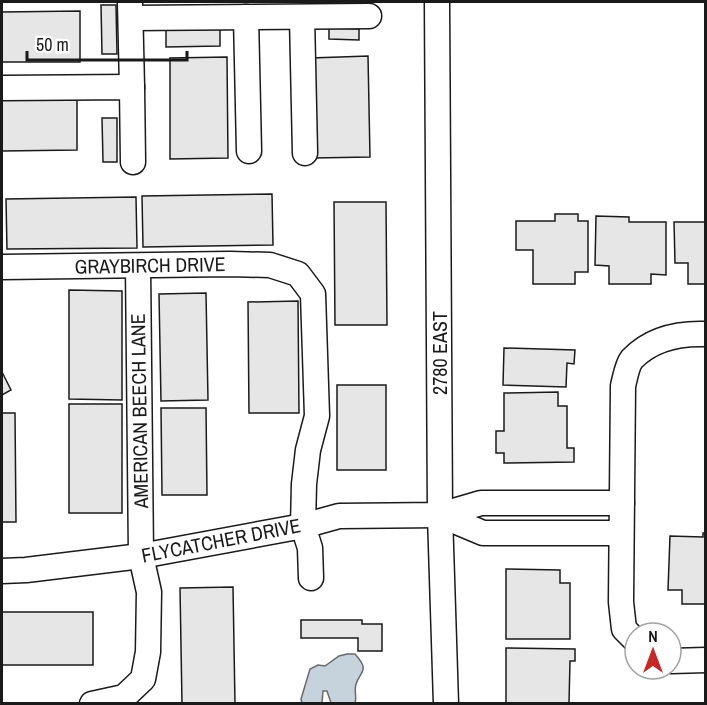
<svg xmlns="http://www.w3.org/2000/svg" width="707" height="705" viewBox="0 0 707 705" font-family="'Archivo Narrow',sans-serif">
<style>
.water{fill:#c6d2dc;stroke:#6a6a6a;stroke-width:1.5}
.building{fill:#e6e6e6;stroke:#1a1a1a;stroke-width:1.5}
.lines{fill:none;stroke-linecap:round;stroke-linejoin:round}
.minor-casing{stroke:#1a1a1a;stroke-width:27}
.minor{stroke:#fff;stroke-width:24}
.labels{text-anchor:middle;dominant-baseline:central;stroke-width:4.5;stroke-linejoin:round;paint-order:stroke}
.street-label{font-size:20px;fill:#1a1a1a;stroke:#fff}
</style>
<rect width="100%" height="100%" fill="#fff"/>
<path class="water" d="M347 654H355C370 671 361 670 356 684 354 690 357 698 355 703H331L327 691H323L322 703H302L301 699 310 669 318 665 325 666 339 656Z"/>
<g class="building">
<path d="M101 5H116L117 54H102Z"/>
<path d="M80 11V62H2V12Z"/>
<path d="M329 28 359 29V40L329 39Z"/>
<path d="M220 29V46L166 47V30Z"/>
<path d="M368 56 370 157 313 158 311 58Z"/>
<path d="M227 57 228 158 170 159V58Z"/>
<path d="M2 100H77V150L2 151Z"/>
<path d="M102 118H117V162H103Z"/>
<path d="M272 194 273 245 143 247 142 196Z"/>
<path d="M136 197 137 248 7 249 6 199Z"/>
<path d="M334 202H386L387 325H335Z"/>
<path d="M555 214H578V221H588V272H575V284H533V250H516V221H555Z"/>
<path d="M596 216 629 217V222H666V275L651 274V284H609V266L595 265Z"/>
<path d="M674 222H706V284H688V263H675Z"/>
<path d="M69 290 122 291V400L69 399Z"/>
<path d="M206 293 208 400 161 401 159 294Z"/>
<path d="M298 301 299 413H249L248 302Z"/>
<path d="M504 348 575 350 574 364 567 363 566 387 503 385Z"/>
<path d="M2 372 11 390 2 395Z"/>
<rect x="337" y="385" width="49" height="85"/>
<path d="M558 392V406H567V448H574V462L504 463V453H496V431H504V393Z"/>
<rect x="69" y="404" width="53" height="109"/>
<path d="M161 408H206L207 495H162Z"/>
<path d="M2 413H15L16 522H2Z"/>
<path d="M703 533H706V604H682V590H668L670 536 703 537Z"/>
<path d="M506 569 560 570V583H570V639H506Z"/>
<path d="M233 587 235 704H182L180 588Z"/>
<rect x="2" y="612" width="91" height="53"/>
<path d="M301 620H362V624H382V651H358V638H301Z"/>
<path d="M506 648 575 649V661H570L569 703 575 704H506Z"/>
</g>
<g class="lines">
<defs>
<g id="minor">
<path d="M437 2 440 515 446 704"/>
<path d="M130 3 132 87"/>
<path d="M246 17 249 151"/>
<path d="M302 17 305 153"/>
<path d="M132 18 369 16"/>
<path d="M2 88 132 87 133 162"/>
<path d="M2 267 230 264 270 265 298 274 313 294 317 416 308 450 304 484 303 526 310 548 311 578"/>
<path d="M440 515 483 533H621"/>
<path d="M2 571 26 570 141 556 303 526 339 516 440 515 481 503H622"/>
<path d="M635 640 624 629 621 602 623 386C625 378 627 365 632 359 651 339 679 333 706 334"/>
<path d="M671 661 706 660"/>
<path d="M92 704 124 697 143 679 148 652 149 592 141 556 138 266"/>
</g>
</defs>
<use href="#minor" class="minor-casing"/>
<use href="#minor" class="minor"/>
</g>
<g class="labels">
<g class="street-label">
<text transform="translate(150 265) rotate(-1)">GRAYBIRCH DRIVE</text>
<text transform="translate(439 353) rotate(-90)">2780 EAST</text>
<text transform="translate(139 411) rotate(-91)">AMERICAN BEECH LANE</text>
<text transform="translate(221 540) rotate(-11)">FLYCATCHER DRIVE</text>
</g>
</g>
<rect width="707" height="705" fill="none" stroke="#1a1a1a" stroke-width="6"/>
<g transform="translate(653 651)"><circle r="28" fill="#ffffff" stroke="#a3a3a3" stroke-width="1.5"/>
<path d="M0-4.5L10 22L0 15L-10 22Z" fill="#c62828"/>
<text y="-9" font-size="16" font-weight="bold" text-anchor="middle" fill="#1a1a1a">N</text>
</g>
<path d="M27 51v9h160v-9" fill="none" stroke="#1a1a1a" stroke-width="3"/>
<text x="36" y="51" font-size="18" fill="#1a1a1a" stroke="#ffffff" stroke-width="4.5" paint-order="stroke">50 m</text>
</svg>
